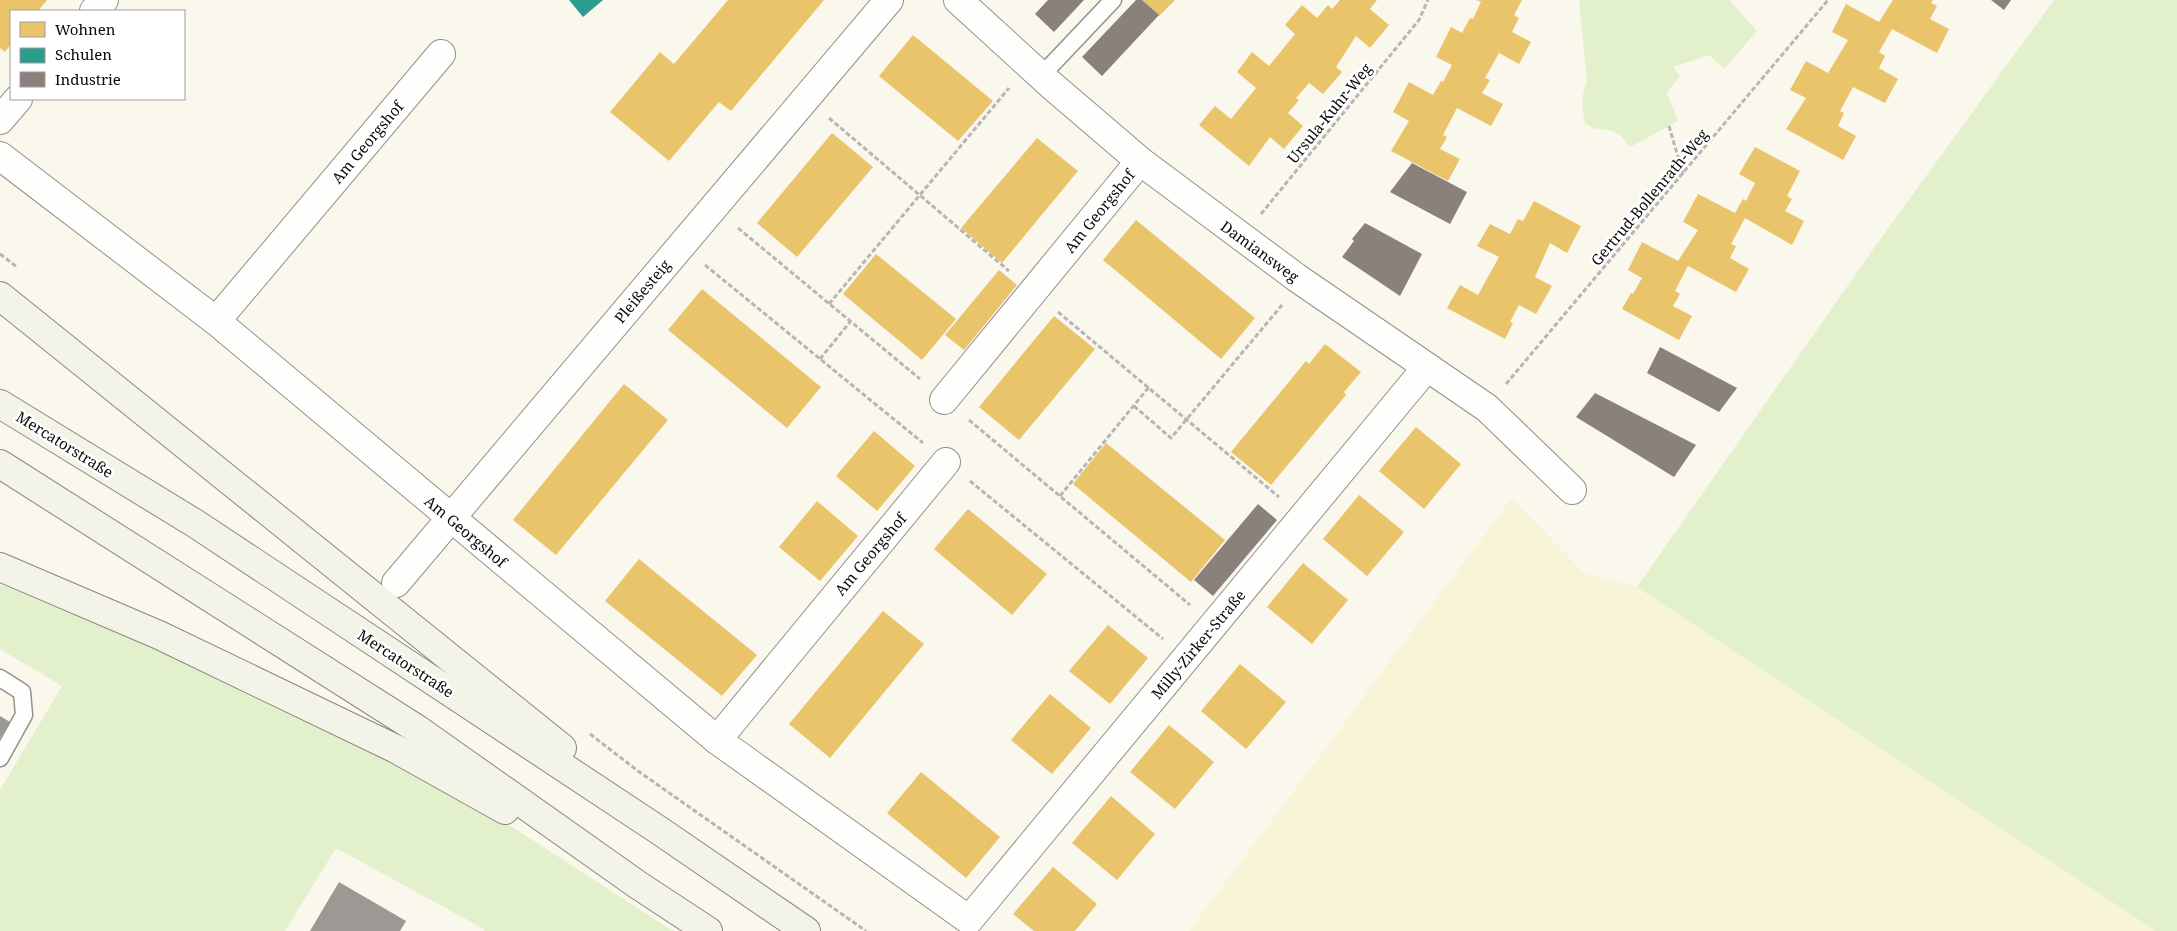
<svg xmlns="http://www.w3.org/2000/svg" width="2177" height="931" viewBox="0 0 2177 931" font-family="'Noto Serif',serif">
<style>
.farmland{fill:#f8f4d8}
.green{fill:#e2f0cb}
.homes{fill:#e9c46a}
.schools{fill:#2a9d8f}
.industry{fill:#8a817c}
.building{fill:#9c9994}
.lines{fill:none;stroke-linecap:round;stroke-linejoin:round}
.lane-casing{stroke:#92918c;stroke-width:19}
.street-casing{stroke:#92918c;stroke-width:30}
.secondary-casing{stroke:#898783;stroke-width:30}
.path{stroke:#b7b6b5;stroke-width:3;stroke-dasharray:5 2.5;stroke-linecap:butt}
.lane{stroke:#fefefc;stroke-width:16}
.street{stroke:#fefefc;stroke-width:28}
.secondary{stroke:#f4f3e7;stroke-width:28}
.labels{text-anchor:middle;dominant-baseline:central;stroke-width:5;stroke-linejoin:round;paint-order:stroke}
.street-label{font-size:15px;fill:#0a0a0a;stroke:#fff}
</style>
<rect width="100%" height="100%" fill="#faf7ed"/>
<path class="farmland" d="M1512 498 1584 573 1637 587 2156 931H1189Z"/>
<g class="green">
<path d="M1579 0H1729L1757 31 1724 69 1709 55 1673 67 1680 76 1667 93 1678 121 1630 147C1625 140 1619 133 1611 131 1599 127 1596 132 1585 123 1582 109 1581 94 1587 81Z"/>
<path d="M2054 0H2177V931H2156L1637 587 1879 241Z"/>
<path d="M0 584 152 646 389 757 517 830 673 931H485L482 928 336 848 285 931H0V790L62 686 0 649Z"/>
</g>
<g class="homes">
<path d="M0 0H47L38 11H11V44L5 52 0 48Z"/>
<path d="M728 0H824L731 111 719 102 669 161 610 112 660 52 674 64Z"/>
<path d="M1142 0H1175L1159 16Z"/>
<path d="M1340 0H1377L1370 9 1389 25 1370 48 1356 36 1336 67 1342 72 1323 94 1309 83 1296 98 1299 100 1288 113 1303 126 1284 149 1270 137 1249 166 1199 125 1215 106 1231 119 1256 88 1237 72 1252 52 1269 66 1295 34 1285 25 1302 5 1317 18 1328 5 1332 9Z"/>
<path d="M1477 0H1522L1514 15 1519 18 1512 32 1531 42 1519 64 1499 53 1485 78 1490 80 1482 93 1503 104 1491 126 1457 108 1443 135 1447 137 1440 149 1460 159 1448 181 1391 151 1409 121 1393 112 1409 82 1433 95 1441 81 1443 82 1452 65 1436 57 1451 27 1462 33 1470 18 1473 19 1481 2Z"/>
<path d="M1893 0H1933L1931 3 1937 6 1930 19 1949 29 1937 53 1892 29 1879 52 1885 56 1879 68 1898 79 1885 103 1853 87 1840 111 1844 113 1838 126 1856 136 1843 160 1786 129 1806 98 1790 90 1806 61 1828 73 1848 40 1832 32 1846 4 1879 22Z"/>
<path d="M913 35 993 101 958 141 879 76Z"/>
<path d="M832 133 873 167 797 257 757 223Z"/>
<path d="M1037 138 1078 171 1002 263 961 228Z"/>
<path d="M1755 147 1800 171 1787 196 1792 199 1785 211 1804 221 1792 245 1745 218 1731 244 1736 246 1730 258 1749 269 1736 292 1688 266 1675 291 1680 294 1673 306 1692 316 1679 340 1622 309 1631 293 1633 294 1642 278 1628 270 1642 242 1678 261 1698 230 1683 222 1698 194 1735 213 1743 199 1746 201 1755 183 1739 174Z"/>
<path d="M1534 201 1581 226 1567 253 1550 243 1535 277 1552 286 1536 314 1519 305 1510 322 1513 323 1505 339 1447 308 1460 285 1478 295 1499 257 1477 246 1490 224 1510 234 1518 219 1523 221Z"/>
<path d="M1136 220 1255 318 1221 359 1103 260Z"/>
<path d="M876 254 956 319 922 360 843 294Z"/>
<path d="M999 270 1017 285 964 350 945 335Z"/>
<path d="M702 289 821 387 787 428 668 330Z"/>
<path d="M1054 316 1095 349 1019 440 979 407Z"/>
<path d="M1325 344 1361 372 1344 392 1346 395 1271 485 1231 452 1306 361 1309 364Z"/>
<path d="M624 384 668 420 556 555 513 520Z"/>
<path d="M1416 427 1461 464 1424 509 1379 471Z"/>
<path d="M874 431 915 466 877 511 836 476Z"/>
<path d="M1106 443 1225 540 1191 582 1073 484Z"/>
<path d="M1359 495 1404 532 1367 576 1323 539Z"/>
<path d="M817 501 858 536 820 581 779 547Z"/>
<path d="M968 509 1047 574 1012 615 934 549Z"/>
<path d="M639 559 757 655 722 696 605 601Z"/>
<path d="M1303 563 1348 600 1312 644 1267 607Z"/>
<path d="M883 611 924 644 830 758 789 724Z"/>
<path d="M1108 625 1148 658 1110 704 1069 671Z"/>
<path d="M1240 664 1286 702 1246 749 1201 711Z"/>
<path d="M1050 694 1091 728 1052 774 1011 740Z"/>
<path d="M1169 725 1214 762 1175 809 1130 772Z"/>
<path d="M921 772 1000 837 966 878 887 813Z"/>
<path d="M1111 796 1155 834 1117 880 1072 843Z"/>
<path d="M1053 867 1097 904 1075 931H1034L1013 914Z"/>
</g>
<path class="schools" d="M569 0H603L583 17Z"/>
<g class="industry">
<path d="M1048 0H1084L1054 32 1035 14Z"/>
<path d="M1136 0H1142L1159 15 1102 76 1082 57Z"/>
<path d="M1991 0H2011L2004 10Z"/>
<path d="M1412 163 1467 192 1450 224 1390 192Z"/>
<path d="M1365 223 1422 254 1400 296 1342 257 1354 241 1352 239Z"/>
<path d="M1660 347 1737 388 1719 412 1647 373Z"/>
<path d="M1595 393 1696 445 1674 477 1576 417Z"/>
<path d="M1258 504 1277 520 1213 596 1194 580Z"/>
</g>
<g class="building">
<path d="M0 716 10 722 0 738Z"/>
<path d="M339 882 406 921 400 931H310Z"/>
</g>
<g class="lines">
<defs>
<g id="lane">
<path d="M1041 76 1113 0"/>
<path d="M0 678 22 692 24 715 0 758"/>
</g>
<g id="street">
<path d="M958 0 1050 84 1140 161 1297 278 1487 408 1572 490"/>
<path d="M94 11 104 0"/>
<path d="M0 120 18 99"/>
<path d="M0 156 216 321 717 740 969 920 1427 367"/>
<path d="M216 321 441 54"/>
<path d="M944 400 1140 161"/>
<path d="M396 583 889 0"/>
<path d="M717 740 946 462"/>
</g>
<g id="secondary">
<path d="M0 296 562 748"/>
<path d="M0 404 196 524 660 831 806 931"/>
<path d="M0 464 417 729 638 885 708 931"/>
<path d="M0 567 159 635 396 749 505 810"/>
</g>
</defs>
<use href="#lane" class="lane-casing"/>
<use href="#street" class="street-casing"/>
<use href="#secondary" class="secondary-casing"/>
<g class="path">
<path d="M829 118 1009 271"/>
<path d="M1669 126 1683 174"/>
<path d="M1261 214 1419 20 1428 0"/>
<path d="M738 228 920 379"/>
<path d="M0 254 17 267"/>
<path d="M705 265 923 443"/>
<path d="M829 304 1009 88"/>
<path d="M1058 312 1279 497"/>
<path d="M820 359 850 322"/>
<path d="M1506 384 1828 0"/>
<path d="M1134 406 1171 438 1282 305"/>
<path d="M969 420 1190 605"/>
<path d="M970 481 1163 639"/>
<path d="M1060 496 1149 387"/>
<path d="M590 734 638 771 866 931"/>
</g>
<use href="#lane" class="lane"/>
<use href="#street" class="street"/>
<use href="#secondary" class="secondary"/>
</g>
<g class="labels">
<g class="street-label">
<text transform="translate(1329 113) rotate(-51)">Ursula-Kuhr-Weg</text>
<text transform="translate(367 142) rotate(-50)">Am Georgshof</text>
<text transform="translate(1649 197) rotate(-50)">Gertrud-Bollenrath-Weg</text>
<text transform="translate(1099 211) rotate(-51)">Am Georgshof</text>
<text transform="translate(1260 251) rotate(36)">Damiansweg</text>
<text transform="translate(642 291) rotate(-50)">Pleißesteig</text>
<text transform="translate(65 444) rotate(32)">Mercatorstraße</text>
<text transform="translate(466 531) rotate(40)">Am Georgshof</text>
<text transform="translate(870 554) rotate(-50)">Am Georgshof</text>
<text transform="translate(1198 644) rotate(-50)">Milly-Zirker-Straße</text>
<text transform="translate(406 663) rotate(33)">Mercatorstraße</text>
</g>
</g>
<rect x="10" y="10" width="175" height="90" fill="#ffffff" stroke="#9d9d9d"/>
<rect x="20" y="22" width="25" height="15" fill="#e9c46a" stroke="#9d9d9d"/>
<text x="55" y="35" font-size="15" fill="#0a0a0a">Wohnen</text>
<rect x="20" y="48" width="25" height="15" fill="#2a9d8f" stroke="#9d9d9d"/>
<text x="55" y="60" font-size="15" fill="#0a0a0a">Schulen</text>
<rect x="20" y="72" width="25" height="15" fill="#8a817c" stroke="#9d9d9d"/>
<text x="55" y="85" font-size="15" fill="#0a0a0a">Industrie</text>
</svg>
